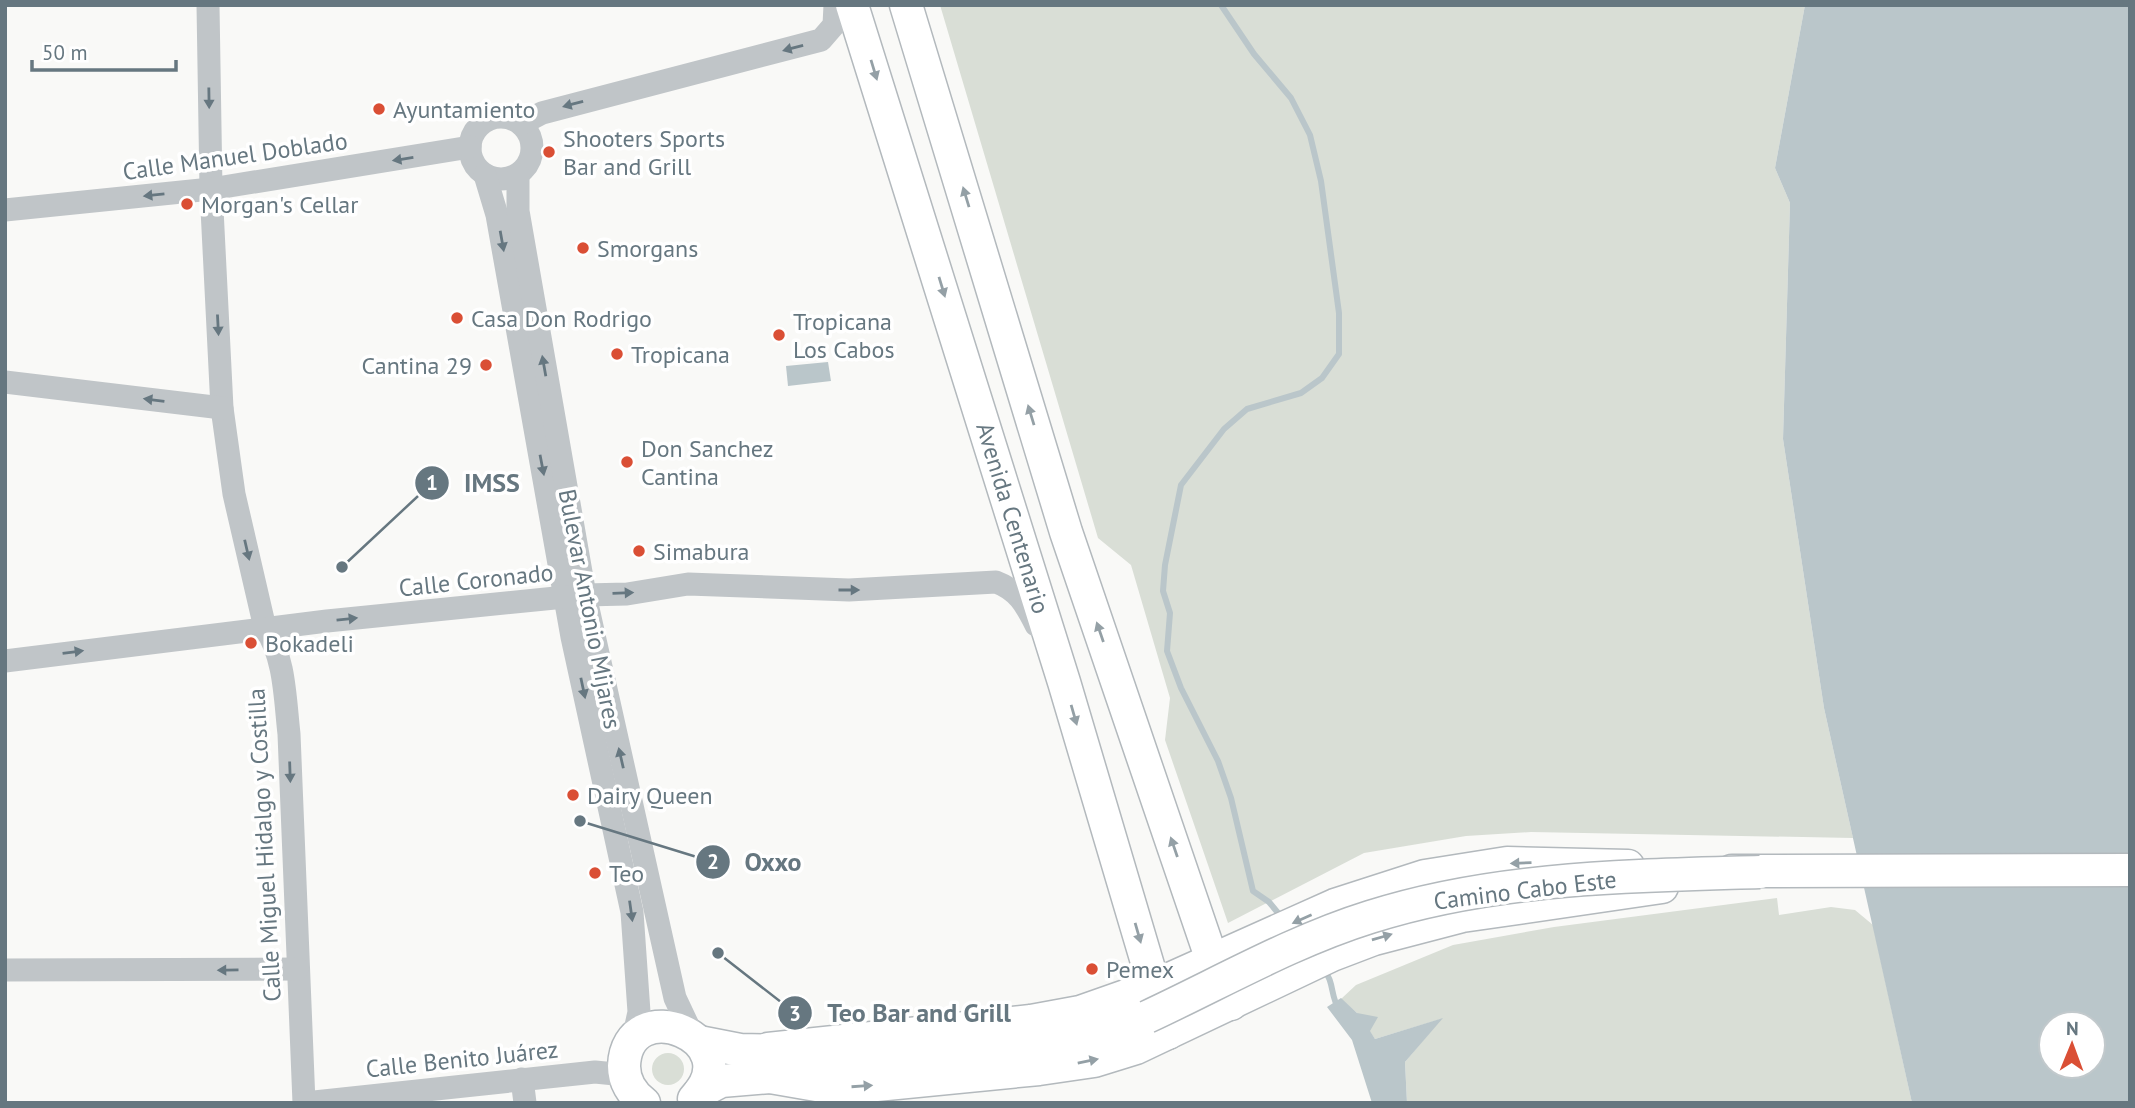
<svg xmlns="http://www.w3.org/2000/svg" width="2135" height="1108" viewBox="0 0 2135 1108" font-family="'PT Sans',sans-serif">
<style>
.green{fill:#d9ded6}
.water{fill:#bac6ca;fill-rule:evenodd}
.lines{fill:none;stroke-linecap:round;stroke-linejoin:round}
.stream{stroke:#bac6ca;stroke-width:6}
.secondary-casing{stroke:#b3b9bd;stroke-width:35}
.street{stroke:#c0c5c8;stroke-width:23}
.secondary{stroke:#fff;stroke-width:32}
.secondary-bridge-casing{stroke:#b3b9bd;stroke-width:35;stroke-linecap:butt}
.secondary-bridge{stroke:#fff;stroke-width:32}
.oneway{fill:#667780}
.oneway2{fill:#94a0a6}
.poi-dot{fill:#da4f35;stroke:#fff;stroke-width:2.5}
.labels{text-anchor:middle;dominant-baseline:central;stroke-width:7;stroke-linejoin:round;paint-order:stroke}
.poi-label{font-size:24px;fill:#667780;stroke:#fff;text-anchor:start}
.street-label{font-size:24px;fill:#667780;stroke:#fff}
.leader{fill:none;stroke:#667780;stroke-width:2.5}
.callout-dot{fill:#667780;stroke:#fff;stroke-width:2.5}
.mark-label{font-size:21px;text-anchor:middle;font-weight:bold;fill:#fff}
.callout-label{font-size:26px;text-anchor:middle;font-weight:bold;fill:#667780;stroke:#fff;stroke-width:7;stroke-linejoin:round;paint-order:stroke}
</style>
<rect width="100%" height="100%" fill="#f9f9f7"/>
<g class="green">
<path d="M940 5H1805L1775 168 1790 203 1783 439 1824 708 1853 838 1531 832 1466 836 1364 853 1228 923 1165 740 1170 698 1131 565 1098 538Z"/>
<path d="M1777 898 1779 915 1831 907 1855 910 1873 925 1912 1103H1407L1405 1062 1441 1019 1375 1039 1357 1013 1341 999 1356 985 1453 945 1554 927Z"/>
<circle cx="668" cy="1069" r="16"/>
</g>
<g class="water">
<path d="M1805 5H2130V1103H1912L1824 708 1783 439 1790 203 1775 168ZM2051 1024H2093V1066H2051Z"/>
<path d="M828 362 831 381 788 386 786 366Z"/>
<path d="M1341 998 1357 1013 1378 1017 1370 1031 1375 1039 1443 1018 1405 1062 1407 1103H1372L1352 1040 1327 1007Z"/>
</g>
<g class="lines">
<g class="stream">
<path d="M1221 5 1254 54 1291 98 1310 135 1321 181 1339 313V354L1322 378 1301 393 1247 409 1224 429 1181 485 1165 565 1163 591 1170 613 1167 651 1181 688 1218 761 1231 798 1253 891 1269 902 1283 919"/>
<path d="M1323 968C1335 983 1330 996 1339 1009"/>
</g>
<defs>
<g id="secondary">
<path d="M852 5 1064 682 1168 1033"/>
<path d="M906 5 1066 532 1212 960 1231 1004"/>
<path d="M1732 871 2130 870"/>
<path d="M699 1042 740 1050 789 1051"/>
<path d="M768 1049 1031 1021 1080 1012 1154 986 1335 905 1425 876 1507 863 1628 866"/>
<path d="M770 1077 822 1086 856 1087 1039 1069 1094 1061 1136 1048 1332 955 1374 939 1462 916 1662 887"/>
<path d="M700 1092 721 1081 770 1077 864 1060 1068 1041 1147 1017"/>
<path d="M644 1103C632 1094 624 1081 624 1066 627 989 752 1039 694 1099"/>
</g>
</defs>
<use href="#secondary" class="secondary-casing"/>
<g class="street">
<path d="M208 5 211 189 222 408 234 494 265 628C285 657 285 699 289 734L304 1103"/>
<circle cx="501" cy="148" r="31"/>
<path d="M521 124 542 113 821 40 834 25 835 5"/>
<path d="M485 175 497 215 572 637 632 912 639 1012 632 1044"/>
<path d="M518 175V211L585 595 675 998 693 1036"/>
<path d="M5 210 211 189 470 147"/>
<path d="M5 382 222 408"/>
<path d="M5 661 327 621 585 595 627 594 688 584 849 590 996 582C1018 590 1026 605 1036 625"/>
<path d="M5 970 297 969"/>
<path d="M522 1079 525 1103"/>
<path d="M305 1103 595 1072 625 1075"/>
</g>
<use href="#secondary" class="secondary"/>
<defs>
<path id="secondary-bridge" d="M1147 1017C1220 983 1293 941 1370 917 1495 877 1630 876 1760 872"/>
</defs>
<use href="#secondary-bridge" class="secondary-bridge-casing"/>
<use href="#secondary-bridge" class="secondary-bridge"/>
</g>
<defs><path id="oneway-solid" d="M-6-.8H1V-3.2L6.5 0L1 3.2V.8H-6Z" transform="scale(1.75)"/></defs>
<g class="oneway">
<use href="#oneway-solid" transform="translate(793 48) rotate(165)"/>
<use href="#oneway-solid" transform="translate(209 98) rotate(89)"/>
<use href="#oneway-solid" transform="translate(573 104) rotate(165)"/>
<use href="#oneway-solid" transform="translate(403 159) rotate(171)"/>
<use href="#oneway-solid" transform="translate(154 195) rotate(174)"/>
<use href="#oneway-solid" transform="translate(502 241) rotate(80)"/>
<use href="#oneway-solid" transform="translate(218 325) rotate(87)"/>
<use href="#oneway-solid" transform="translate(544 366) rotate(-100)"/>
<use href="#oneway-solid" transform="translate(154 400) rotate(-173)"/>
<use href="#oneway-solid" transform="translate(542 465) rotate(79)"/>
<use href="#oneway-solid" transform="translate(247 550) rotate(77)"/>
<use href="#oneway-solid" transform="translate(849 590)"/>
<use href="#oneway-solid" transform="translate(623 593) rotate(-2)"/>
<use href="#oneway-solid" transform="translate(347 619) rotate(-6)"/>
<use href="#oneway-solid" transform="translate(73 652) rotate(-7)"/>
<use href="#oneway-solid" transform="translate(583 688) rotate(78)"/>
<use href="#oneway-solid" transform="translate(621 758) rotate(-103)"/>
<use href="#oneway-solid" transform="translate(290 772) rotate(88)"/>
<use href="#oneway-solid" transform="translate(631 911) rotate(82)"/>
<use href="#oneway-solid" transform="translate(228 970) rotate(179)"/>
</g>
<g class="oneway2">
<use href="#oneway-solid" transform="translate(874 70) rotate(73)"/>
<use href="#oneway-solid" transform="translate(966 197) rotate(-107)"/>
<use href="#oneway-solid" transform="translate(942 287) rotate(73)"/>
<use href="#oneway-solid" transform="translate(1031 415) rotate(-107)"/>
<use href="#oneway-solid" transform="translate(1100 632) rotate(-109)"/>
<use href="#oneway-solid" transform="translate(1074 715) rotate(74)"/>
<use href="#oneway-solid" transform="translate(1174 847) rotate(-109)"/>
<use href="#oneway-solid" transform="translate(1521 863) rotate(178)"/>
<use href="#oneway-solid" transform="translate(1302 919) rotate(156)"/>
<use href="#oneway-solid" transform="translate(1138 933) rotate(74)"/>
<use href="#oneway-solid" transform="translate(1382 937) rotate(-16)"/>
<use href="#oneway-solid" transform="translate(1088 1061) rotate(-12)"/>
<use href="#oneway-solid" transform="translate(862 1086) rotate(-4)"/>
</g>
<g class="poi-dot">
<circle cx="379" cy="109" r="7"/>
<circle cx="549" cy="152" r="7"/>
<circle cx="187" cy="204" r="7"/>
<circle cx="583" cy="248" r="7"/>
<circle cx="457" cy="318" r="7"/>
<circle cx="779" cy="335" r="7"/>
<circle cx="617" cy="354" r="7"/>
<circle cx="486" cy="365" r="7"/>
<circle cx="627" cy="462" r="7"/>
<circle cx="639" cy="551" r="7"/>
<circle cx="251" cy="643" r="7"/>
<circle cx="573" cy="795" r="7"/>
<circle cx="595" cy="873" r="7"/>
<circle cx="1092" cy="969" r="7"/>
</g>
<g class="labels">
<g class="poi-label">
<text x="393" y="109">Ayuntamiento</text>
<text x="563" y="138">Shooters Sports<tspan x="563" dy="28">Bar and Grill</tspan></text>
<text x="201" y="204">Morgan's Cellar</text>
<text x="597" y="248">Smorgans</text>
<text x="471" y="318">Casa Don Rodrigo</text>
<text x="793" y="321">Tropicana<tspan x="793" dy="28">Los Cabos</tspan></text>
<text x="631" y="354">Tropicana</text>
<text x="472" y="365" text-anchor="end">Cantina 29</text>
<text x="641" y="448">Don Sanchez<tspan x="641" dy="28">Cantina</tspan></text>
<text x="653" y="551">Simabura</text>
<text x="265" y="643">Bokadeli</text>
<text x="587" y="795">Dairy Queen</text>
<text x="609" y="873">Teo</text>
<text x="1106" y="969">Pemex</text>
</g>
<g class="street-label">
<text transform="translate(235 156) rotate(-8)">Calle Manuel Doblado</text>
<text transform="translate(1013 518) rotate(73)">Avenida Centenario</text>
<text transform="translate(476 580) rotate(-6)">Calle Coronado</text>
<text transform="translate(590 609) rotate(79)">Bulevar Antonio Mijares</text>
<text transform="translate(264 845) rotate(-93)">Calle Miguel Hidalgo y Costilla</text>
<text transform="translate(1525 890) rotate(-7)">Camino Cabo Este</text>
<text transform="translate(462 1059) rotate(-6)">Calle Benito Juárez</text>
</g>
</g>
<path class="leader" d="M342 567L432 483M580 821L713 862M718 953L795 1013"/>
<g class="callout-dot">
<circle cx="342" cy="567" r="7"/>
<circle cx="580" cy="821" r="7"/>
<circle cx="718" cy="953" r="7"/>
<circle cx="432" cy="483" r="18"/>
<circle cx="713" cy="862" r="18"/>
<circle cx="795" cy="1013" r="18"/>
</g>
<g class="mark-label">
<text x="432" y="490">1</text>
<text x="713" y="869">2</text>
<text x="795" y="1021">3</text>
</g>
<g class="callout-label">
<text x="492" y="492">IMSS</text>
<text x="773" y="871">Oxxo</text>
<text x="919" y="1022">Teo Bar and Grill</text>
</g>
<rect width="2135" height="1108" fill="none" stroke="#667780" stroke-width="14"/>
<g transform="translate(2072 1045) rotate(1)"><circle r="33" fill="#ffffff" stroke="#c2c9cc" stroke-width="2"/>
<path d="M0-5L12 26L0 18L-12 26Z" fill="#da4f35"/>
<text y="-10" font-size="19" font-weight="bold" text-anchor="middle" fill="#667780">N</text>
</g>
<path d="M32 60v10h144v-10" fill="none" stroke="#667780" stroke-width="3.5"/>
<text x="42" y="60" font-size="21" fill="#667780" stroke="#ffffff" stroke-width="5" paint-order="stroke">50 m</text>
</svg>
